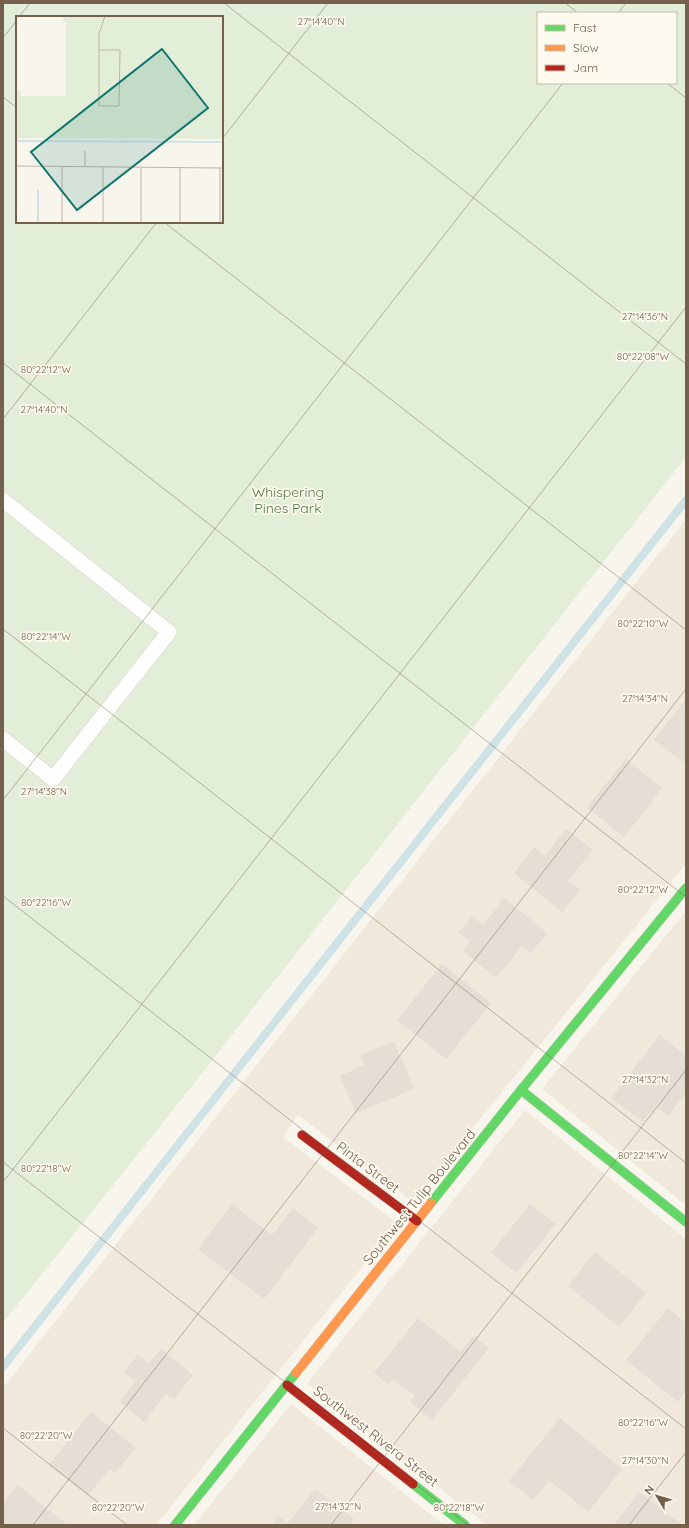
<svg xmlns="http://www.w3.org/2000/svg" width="689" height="1528" viewBox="0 0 689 1528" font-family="Quicksand,sans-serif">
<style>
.residential{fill:#f0e8db}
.green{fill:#e3eed8;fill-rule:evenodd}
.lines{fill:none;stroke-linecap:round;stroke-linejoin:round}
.stream{stroke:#cfe3e7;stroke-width:8}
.building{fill:#e4ded4}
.lane-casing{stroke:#d7d2cb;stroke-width:16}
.fast-casing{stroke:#d7d2cb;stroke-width:10}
.slow-casing{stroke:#d7d2cb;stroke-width:10}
.jam-casing{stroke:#d7d2cb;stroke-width:10}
.lane{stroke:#fefefc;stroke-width:15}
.fast{stroke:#63d668;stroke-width:9}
.slow{stroke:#ff974d;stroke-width:9}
.jam{stroke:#b3261e;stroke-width:9}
.ticks{fill:none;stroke:#755f4d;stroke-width:1;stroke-opacity:0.45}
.labels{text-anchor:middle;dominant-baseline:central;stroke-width:3.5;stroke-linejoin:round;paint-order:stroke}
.park-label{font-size:14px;fill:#507a45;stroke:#fefaef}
.street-label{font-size:14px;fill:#755f4d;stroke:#fefaef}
.inset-river{fill:none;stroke:#cfe3e7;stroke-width:2}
.inset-road{fill:none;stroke:#c0b4a8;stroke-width:1}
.view{fill:#0f766e;fill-opacity:0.15;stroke:#0f766e;stroke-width:2}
.inset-edge{fill:none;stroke:#755f4d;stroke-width:2}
.ticks-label{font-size:10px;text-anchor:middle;fill:#755f4d;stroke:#fefaef;stroke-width:3.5;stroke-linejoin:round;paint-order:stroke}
</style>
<rect width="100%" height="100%" fill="#f8f5ed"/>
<g class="residential">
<path d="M686 519V864L413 1202 298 1115 283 1137 397 1223 156 1525H3V1388Z"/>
<path d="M686 911V1205L542 1089Z"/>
<path d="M525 1110 686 1239V1525H487L307 1384Z"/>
<path d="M291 1404 444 1525H194Z"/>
</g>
<path class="green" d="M3 3H686V457L151 1138 3 1323ZM538 13H676V83H538ZM17 17H222V222H17Z"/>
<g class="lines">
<path class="stream" d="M3 1367 686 500"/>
</g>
<g class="building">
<path d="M686 699V759L683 762 654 740Z"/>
<path d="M626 759 662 788 624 837 587 807Z"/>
<path d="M566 829 593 850 568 881 580 890 562 912 514 873 534 847 545 856Z"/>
<path d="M504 898 547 933 531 953 522 946 496 978 463 951 470 941 459 932 472 916 483 925Z"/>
<path d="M442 964 491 1003 446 1059 397 1020Z"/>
<path d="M660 1035 686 1056V1093L668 1116 656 1107 643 1122 611 1098Z"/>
<path d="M394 1041 414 1089 356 1113 340 1076 364 1065 360 1055Z"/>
<path d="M232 1204 272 1235 293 1208 318 1228 264 1299 198 1249Z"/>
<path d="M530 1204 556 1224 516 1273 491 1253Z"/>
<path d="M595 1252 646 1293 619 1327 568 1286Z"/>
<path d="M668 1308 686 1323V1330L684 1333 686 1335V1391L678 1402 626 1360Z"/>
<path d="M418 1318 461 1352 473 1336 489 1348 432 1420 410 1402 415 1396 393 1379 388 1384 374 1373Z"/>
<path d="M161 1349 193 1375 174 1399 166 1394 144 1422 120 1402 136 1381 124 1372 138 1355 149 1363Z"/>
<path d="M91 1412 136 1448 115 1473 109 1469 88 1496 49 1465Z"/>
<path d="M560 1418 622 1469 588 1512 549 1480 533 1500 509 1481Z"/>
<path d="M18 1485 68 1525H3V1504Z"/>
<path d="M315 1489 354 1519 350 1525H272L278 1516 288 1523Z"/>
<path d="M639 1492 683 1525H614Z"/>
</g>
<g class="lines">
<defs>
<path id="lane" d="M3 500 169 632 53 779 3 739"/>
<g id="fast">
<path d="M521 1090 686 1222"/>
<path d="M431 1203 521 1090 686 888"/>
<path d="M413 1484 465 1525"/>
<path d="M175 1525 296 1373"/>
</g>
<path id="slow" d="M296 1373 431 1203"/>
<g id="jam">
<path d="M302 1135 417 1221"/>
<path d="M287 1385 413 1484"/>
</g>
</defs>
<use href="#lane" class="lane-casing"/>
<use href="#fast" class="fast-casing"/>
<use href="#slow" class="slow-casing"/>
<use href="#jam" class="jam-casing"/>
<use href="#lane" class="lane"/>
<use href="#fast" class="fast"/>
<use href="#slow" class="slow"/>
<use href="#jam" class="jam"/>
</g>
<path class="ticks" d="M224 3 686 364M565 3 578 13M618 13 626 3M19 17 30 3M3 38 17 20M667 83 686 98M3 97 17 108M222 139 328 3M164 222 686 630M3 363 686 897M3 419 157 222M3 629 686 1163M3 800 563 83M3 896 686 1429M3 1162 468 1525M3 1182 686 307M3 1428 127 1525M33 1525 686 689M331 1525 686 1070M629 1525 686 1452"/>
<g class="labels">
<g class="park-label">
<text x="288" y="492">Whispering<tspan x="288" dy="16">Pines Park</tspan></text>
</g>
<g class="street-label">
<text transform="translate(368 1167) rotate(37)">Pinta Street</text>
<text transform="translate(419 1197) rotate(-51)">Southwest Tulip Boulevard</text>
<text transform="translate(376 1436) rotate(38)">Southwest Rivera Street</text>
</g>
</g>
<g transform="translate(16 16)">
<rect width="207" height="207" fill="#f8f5ed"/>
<path d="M48 0H207V123L0 122V73L4 74 5 80H50V6H47Z" fill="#e3eed8"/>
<path class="inset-river" d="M0 125 207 126M22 207V173"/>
<path class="inset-road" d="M83 34H104L103 90H83V18L89 0M69 135V151M0 150 207 152M46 207V150M87 207V151M125 207V152M164 207V152M204 207V152"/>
<path class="view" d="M146 33 192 92 61 194 15 136Z"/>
<rect width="207" height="207" class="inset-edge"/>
</g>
<g class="ticks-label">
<text x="321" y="25">27°14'40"N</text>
<text x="645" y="320">27°14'36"N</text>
<text x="643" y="360">80°22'08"W</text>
<text x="46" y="373">80°22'12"W</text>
<text x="44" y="413">27°14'40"N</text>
<text x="643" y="627">80°22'10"W</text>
<text x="46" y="640">80°22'14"W</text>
<text x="645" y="702">27°14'34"N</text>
<text x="44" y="795">27°14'38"N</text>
<text x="643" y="893">80°22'12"W</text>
<text x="46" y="906">80°22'16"W</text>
<text x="645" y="1083">27°14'32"N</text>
<text x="643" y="1159">80°22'14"W</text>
<text x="46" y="1172">80°22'18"W</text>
<text x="643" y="1426">80°22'16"W</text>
<text x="46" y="1439">80°22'20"W</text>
<text x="645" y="1464">27°14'30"N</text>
<text x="338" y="1510">27°14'32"N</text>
<text x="118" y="1511">80°22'20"W</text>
<text x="459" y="1511">80°22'18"W</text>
</g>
<rect width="689" height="1528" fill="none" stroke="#755f4d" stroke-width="8"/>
<rect x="537" y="12" width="140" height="72" fill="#fefaef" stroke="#c7bcae"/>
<rect x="545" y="25" width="20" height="6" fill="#63d668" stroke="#c7bcae"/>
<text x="573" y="32" font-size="12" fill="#755f4d">Fast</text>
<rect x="545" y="45" width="20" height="6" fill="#ff974d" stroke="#c7bcae"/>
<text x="573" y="52" font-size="12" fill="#755f4d">Slow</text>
<rect x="545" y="65" width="20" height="6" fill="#b3261e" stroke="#c7bcae"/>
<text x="573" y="72" font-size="12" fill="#755f4d">Jam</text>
<g transform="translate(657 1496) rotate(308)" stroke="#fefaef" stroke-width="3" paint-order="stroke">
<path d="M0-3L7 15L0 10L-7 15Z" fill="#755f4d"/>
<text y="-6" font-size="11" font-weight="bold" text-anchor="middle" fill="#755f4d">N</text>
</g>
</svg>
